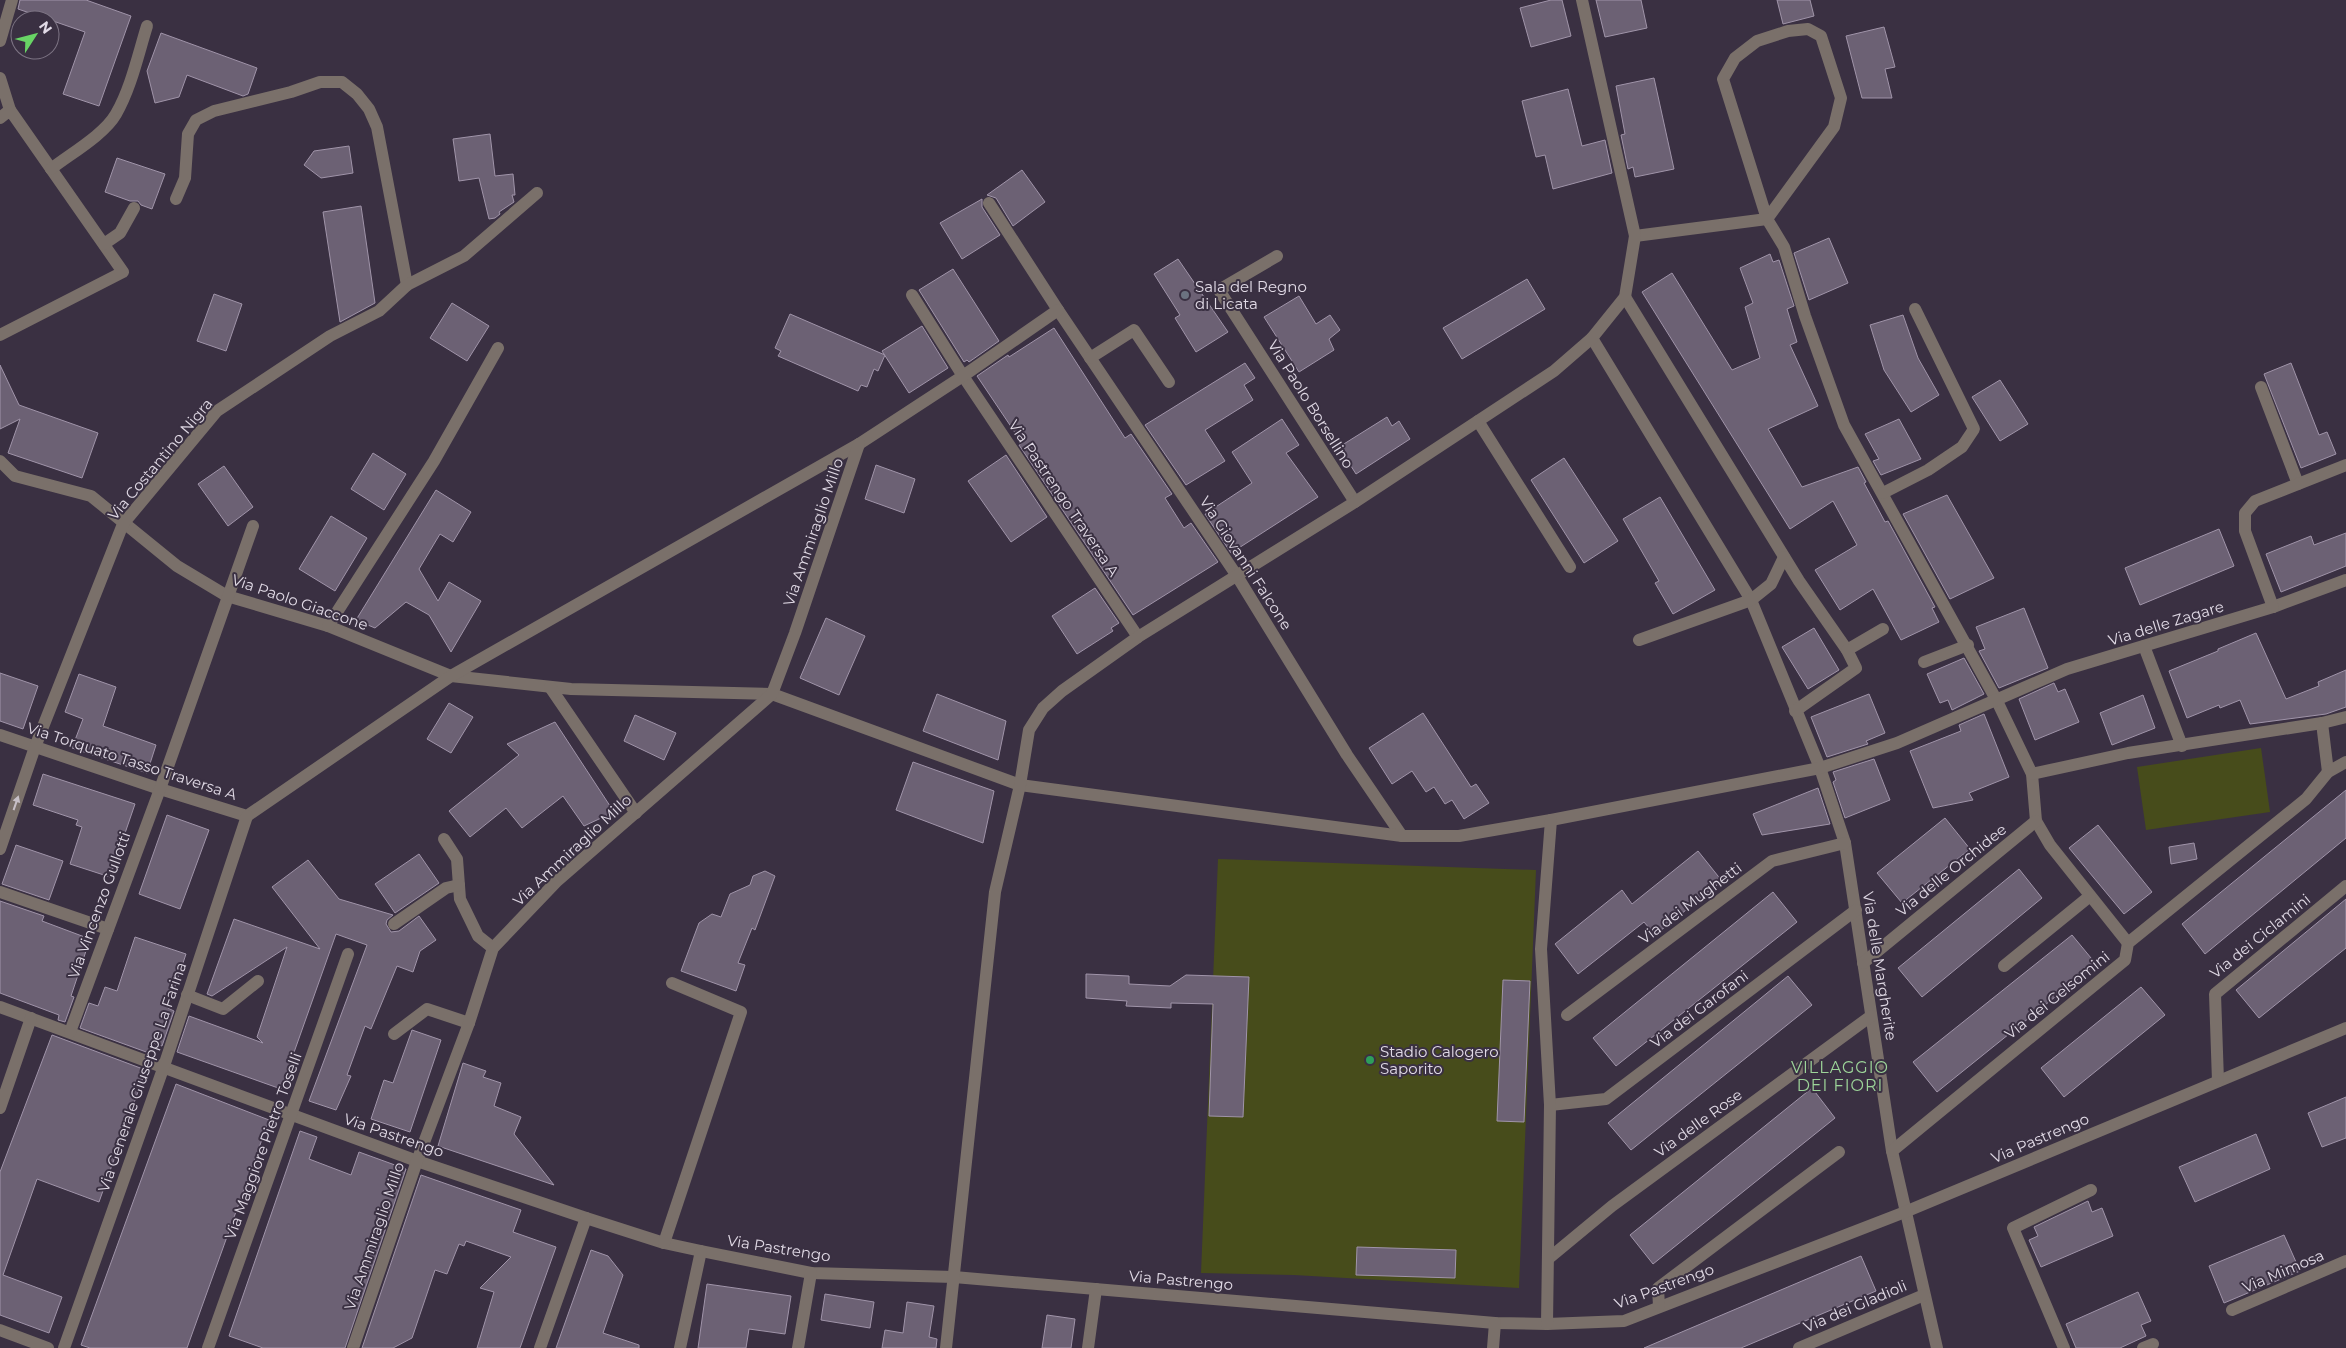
<svg xmlns="http://www.w3.org/2000/svg" width="2346" height="1348" viewBox="0 0 2346 1348" font-family="Montserrat,sans-serif">
<style>
.green{fill:#474c1b}
.building{fill:#6c6174;stroke:#a094a9}
.lines{fill:none;stroke-linecap:round;stroke-linejoin:round}
.minor{stroke:#7a706a;stroke-width:12}
.oneway{fill:#c7c0c7}
.worship-dot{fill:#6b7280;stroke:#3a3042;stroke-width:2}
.leisure-dot{fill:#2e9e5b;stroke:#3a3042;stroke-width:2}
.labels{text-anchor:middle;dominant-baseline:central;stroke-width:4;stroke-linejoin:round;paint-order:stroke}
.poi-label{font-size:15px;fill:#e1dae6;stroke:#3a3042;text-anchor:start}
.street-label{font-size:15px;fill:#e1dae6;stroke:#3a3042}
.neighbourhood-label{font-size:16px;letter-spacing:1px;fill:#9dd599;stroke:#3a3042}
</style>
<rect width="100%" height="100%" fill="#3a3042"/>
<g class="green">
<path d="M2261 748 2270 812 2146 830 2137 767Z"/>
<path d="M1218 859 1536 870 1519 1288 1294 1275 1201 1273Z"/>
</g>
<g class="building">
<path d="M20 0H86L131 16 99 106 63 94 85 32 18 9Z"/>
<path d="M1551 0H1562L1571 36 1531 47 1520 8Z"/>
<path d="M1596 0H1641L1647 28 1605 37Z"/>
<path d="M1777 0H1810L1814 16 1783 24Z"/>
<path d="M1884 27 1895 67 1885 69 1892 98H1862L1846 36Z"/>
<path d="M161 33 257 68 248 94 243 96 187 75 179 97 155 103 147 71Z"/>
<path d="M1654 78 1674 169 1635 177 1633 167 1628 169 1621 135 1625 134 1616 86Z"/>
<path d="M1568 89 1582 146 1605 140 1612 173 1553 189 1545 155 1536 157 1522 101Z"/>
<path d="M490 134 495 176 513 174 515 195H512L514 202 499 212 500 214 495 218 489 219 479 178 459 181 453 139Z"/>
<path d="M349 146 353 173 321 178 304 165 314 151Z"/>
<path d="M117 158 165 174 152 209 141 205 138 201H130L105 192Z"/>
<path d="M1022 170 1045 202 1013 226 996 198 987 195Z"/>
<path d="M982 199V207L1000 235 962 259 940 223Z"/>
<path d="M361 206 375 303 340 322 323 212Z"/>
<path d="M1829 238 1848 283 1809 300 1794 253Z"/>
<path d="M1770 254 1773 262 1779 260 1794 306 1787 309 1797 342 1790 345 1818 406 1768 429 1802 487 1858 467 1866 482 1864 483 1877 507 1885 522 1888 521 1935 607 1932 608 1939 622 1901 640 1873 589 1840 610 1815 570 1857 545 1833 501 1790 529 1642 292 1672 273 1732 370 1760 358 1745 307 1753 303 1740 268Z"/>
<path d="M1178 259 1228 332 1196 352 1175 318 1180 315 1154 274Z"/>
<path d="M953 269 999 341 969 362 967 360 964 362 919 290Z"/>
<path d="M1527 279 1545 309 1462 359 1443 328Z"/>
<path d="M214 294 242 304 226 351 197 341Z"/>
<path d="M1299 296 1316 324 1330 315 1340 330 1329 339 1334 350 1299 372 1264 317Z"/>
<path d="M452 303 489 326 467 361 430 338Z"/>
<path d="M790 314 885 355 878 371 874 369 867 387 861 385 858 391 778 356 781 351 775 348Z"/>
<path d="M1903 315 1918 358 1939 395 1911 412 1884 370 1870 325Z"/>
<path d="M922 326 948 368 909 393 882 351Z"/>
<path d="M1054 328 1125 438 1131 434 1172 494 1165 498 1184 528 1191 523 1218 562 1133 615 1019 445 1022 443 977 376 1008 355 1009 357Z"/>
<path d="M1245 363 1255 378 1244 385 1253 400 1205 430 1225 461 1186 485 1145 425Z"/>
<path d="M2291 363 2319 435 2327 432 2336 454 2301 468 2264 374Z"/>
<path d="M0 365 19 405 98 433 82 478 8 453 20 419 0 429Z"/>
<path d="M2000 380 2028 424 2000 441 1972 397Z"/>
<path d="M1387 417 1392 426 1399 421 1410 439 1356 474 1339 447Z"/>
<path d="M1282 419 1299 445 1286 453 1318 497 1231 553 1205 514 1252 483 1232 452Z"/>
<path d="M1899 419 1921 459 1881 475 1873 461 1879 459 1865 434Z"/>
<path d="M373 453 406 474 384 510 351 489Z"/>
<path d="M1006 455 1047 517 1011 542 968 481Z"/>
<path d="M1564 458 1618 541 1584 563 1531 480Z"/>
<path d="M876 465 915 479 904 513 865 499Z"/>
<path d="M224 466 253 507 228 526 198 484Z"/>
<path d="M436 490 471 512 453 542 440 534 419 569 438 601 449 582 481 601 451 652 429 615 406 602 375 628 356 620Z"/>
<path d="M1947 495 1994 578 1950 599 1903 514Z"/>
<path d="M1660 497 1715 590 1673 614 1655 583 1659 581 1623 519Z"/>
<path d="M331 516 367 538 335 591 299 569Z"/>
<path d="M2219 529 2234 566 2140 605 2125 568Z"/>
<path d="M2346 533V566L2281 592 2266 554 2311 536 2314 545Z"/>
<path d="M1095 588 1119 623 1111 628 1113 631 1077 654 1052 616Z"/>
<path d="M2024 608 2048 668 1999 688 1979 651 1985 649 1976 627Z"/>
<path d="M826 618 865 636 839 695 800 678Z"/>
<path d="M1814 628 1839 670 1808 689 1782 647Z"/>
<path d="M2256 633 2286 699 2319 686 2318 682 2346 670V707L2326 714 2250 724 2240 700 2220 708 2219 705 2187 718 2169 671 2218 651V649Z"/>
<path d="M1964 658 1984 694 1952 710 1948 700 1940 703 1927 674Z"/>
<path d="M0 673 38 686 23 729 0 721Z"/>
<path d="M79 674 116 687 103 726 156 745 147 773 72 748 83 719 65 712Z"/>
<path d="M2054 683 2058 692 2065 689 2079 722 2035 740 2019 699Z"/>
<path d="M937 694 1006 721 998 760 923 731Z"/>
<path d="M1869 694 1885 733 1866 741 1868 744 1827 757 1811 717Z"/>
<path d="M2143 695 2155 728 2112 745 2100 713Z"/>
<path d="M449 703 473 717 451 753 427 739Z"/>
<path d="M1423 713 1471 787 1476 784 1489 803 1464 819 1452 800 1445 804 1434 787 1426 792 1412 771 1392 784 1369 748Z"/>
<path d="M1984 714 2009 777 1969 793 1973 800 1933 808 1910 751 1961 731 1959 725Z"/>
<path d="M635 715 676 733 664 760 624 741Z"/>
<path d="M555 722 614 812 584 826 563 796 522 828 506 808 470 837 449 811 519 755 507 744Z"/>
<path d="M1874 759 1890 800 1845 818 1833 782 1836 780 1833 772Z"/>
<path d="M913 762 994 791 983 843 896 810Z"/>
<path d="M43 774 135 804 110 877 70 864 82 827 76 825 78 820 33 805Z"/>
<path d="M1818 788 1830 824 1762 835 1753 814Z"/>
<path d="M2346 790V838L2205 954 2182 924Z"/>
<path d="M167 815 209 830 180 909 139 894Z"/>
<path d="M1945 818 1970 849 1902 903 1877 873Z"/>
<path d="M2098 825 2152 892 2124 914 2069 848Z"/>
<path d="M2194 843 2197 859 2171 864 2169 847Z"/>
<path d="M16 845 63 861 49 900 2 884Z"/>
<path d="M1698 851 1722 881 1655 935 1644 922 1578 974 1555 944 1622 890 1632 904Z"/>
<path d="M419 854 439 883 395 913 375 884Z"/>
<path d="M308 860 339 899 393 915 387 920 386 924 391 932 399 931 419 916 436 940 420 951 413 972 397 966 371 1029 365 1026 347 1075 351 1076 336 1110 309 1101 367 945 336 934 281 1089 177 1052 189 1016 263 1043 257 1037 287 947 212 996 207 994 234 919 320 949 272 887Z"/>
<path d="M2019 869 2042 898 1922 997 1898 968Z"/>
<path d="M765 871 775 876 755 930 752 928 738 963 745 965 736 991 681 971 699 923 712 914 721 917 730 894 750 885 753 876Z"/>
<path d="M1773 892 1797 922 1616 1066 1593 1038Z"/>
<path d="M2346 899V948L2259 1018 2236 990Z"/>
<path d="M0 901 44 916 42 921 90 939 71 996 74 997 65 1022 58 1020 59 1015 0 993Z"/>
<path d="M2072 935 2096 964 1937 1092 1913 1062Z"/>
<path d="M135 937 186 954 168 1008 174 1011 162 1046 153 1043 149 1053 80 1028 89 1003 98 1006 105 987 117 991Z"/>
<path d="M1086 974 1129 976V984L1170 986 1186 975 1249 977 1243 1117 1209 1116 1213 1004 1171 1003V1008L1126 1006 1127 1001 1086 998Z"/>
<path d="M1788 976 1812 1005 1631 1150 1608 1123Z"/>
<path d="M1503 980 1530 981 1524 1122 1497 1121Z"/>
<path d="M2141 987 2165 1015 2064 1097 2041 1068Z"/>
<path d="M412 1030 441 1040 410 1132 371 1119 384 1080 393 1083Z"/>
<path d="M52 1035 143 1069 142 1071 145 1072 99 1202 37 1179 3 1275 62 1297 49 1333 0 1315V1172Z"/>
<path d="M463 1063 486 1071 483 1077 501 1083 494 1106 521 1117 514 1134 554 1185 438 1146Z"/>
<path d="M176 1084 269 1120 187 1348H90L81 1345Z"/>
<path d="M1812 1088 1835 1118 1653 1264 1630 1235Z"/>
<path d="M2346 1097V1138L2322 1147 2308 1113Z"/>
<path d="M300 1131 317 1137 309 1159 351 1175 359 1152 406 1169 345 1348H263L229 1336Z"/>
<path d="M2256 1134 2270 1169 2195 1202 2179 1167Z"/>
<path d="M421 1175 521 1210 513 1232 556 1247 520 1348H477L494 1292 480 1288 511 1257 466 1241 464 1246 459 1244 447 1274 435 1270 412 1338 393 1348H362Z"/>
<path d="M2088 1201 2092 1212 2102 1208 2113 1236 2041 1267 2029 1240 2038 1236 2034 1227Z"/>
<path d="M2284 1235 2300 1271 2224 1303 2209 1266Z"/>
<path d="M1357 1247 1456 1250 1455 1278 1356 1275Z"/>
<path d="M591 1250 608 1256 623 1275 603 1333 639 1345V1348H556Z"/>
<path d="M1861 1256 1876 1291 1741 1348H1644Z"/>
<path d="M707 1284 791 1296 785 1334 749 1329 746 1348H698Z"/>
<path d="M2138 1292 2151 1321 2141 1325 2146 1336 2120 1348H2076L2066 1324Z"/>
<path d="M825 1294 874 1302 870 1328 821 1320Z"/>
<path d="M907 1302 934 1306 929 1337 937 1339 936 1348H882L885 1330 903 1333Z"/>
<path d="M1047 1315 1075 1319 1071 1348H1042Z"/>
</g>
<g class="lines">
<g class="minor">
<path d="M0 41 12 0"/>
<path d="M0 78 10 110"/>
<path d="M0 118 10 110 123 272 0 335"/>
<path d="M51 169C70 154 104 135 116 114 131 88 138 55 147 26"/>
<path d="M176 199 185 178 188 134 196 120 214 111 291 92 320 82H342L357 94 369 109 377 127 407 285"/>
<path d="M989 203 1058 310 1237 576 1347 755 1402 836"/>
<path d="M1635 236 1767 219 1834 127 1841 98 1821 36 1808 29 1788 31 1757 41 1735 58 1723 79 1767 219 1784 247 1805 316 1844 425 1997 701 2032 774 2036 821 2050 845 2128 943"/>
<path d="M104 244 120 233 134 208"/>
<path d="M1277 256 1219 290 1355 502"/>
<path d="M912 295 963 376 1138 637"/>
<path d="M1625 297 1799 581 1847 650 1883 629"/>
<path d="M1592 338 1751 600 1820 768 1845 843 1892 1151 1937 1348"/>
<path d="M1090 358 1134 330 1169 382"/>
<path d="M2261 387 2298 484"/>
<path d="M1478 421 1570 567"/>
<path d="M0 461 15 476 91 496 177 566 227 596 328 626 451 676 571 689 772 694 1020 785 1402 836H1459L1551 820 1820 768 1897 743 2067 669 2273 607 2346 580"/>
<path d="M1883 493 1928 470 1962 447 1974 429 1915 309"/>
<path d="M2273 607 2245 531V513L2255 501 2346 465"/>
<path d="M328 626 434 461 498 348"/>
<path d="M1639 640 1751 600 1771 584 1784 557"/>
<path d="M2144 646 2182 746"/>
<path d="M1924 662 1968 645"/>
<path d="M550 687 636 813"/>
<path d="M1795 711 1856 668 1847 650"/>
<path d="M2322 723 2328 772"/>
<path d="M0 735 160 789 247 816 451 676 859 444 963 376 1058 310"/>
<path d="M2032 774 2128 753 2322 723 2346 717"/>
<path d="M444 839 457 859 460 899 478 936 493 948"/>
<path d="M0 849 35 747 123 524 217 411 330 336 379 311 407 285 464 256 537 193"/>
<path d="M0 892 108 929"/>
<path d="M394 924 446 888 459 885"/>
<path d="M1863 963 2036 821"/>
<path d="M2004 966 2090 896"/>
<path d="M187 995 223 1009 258 981"/>
<path d="M0 1007 417 1161 586 1218 664 1243 701 1251 811 1273 954 1277 1495 1323 1547 1324 1624 1321 1905 1212 2346 1028"/>
<path d="M1567 1015 1772 861 1845 843"/>
<path d="M70 1032 160 789 253 526"/>
<path d="M394 1034 427 1009 469 1023"/>
<path d="M2218 1081 2215 994 2346 886"/>
<path d="M1550 1105 1606 1099 1856 910"/>
<path d="M0 1108 31 1018"/>
<path d="M1892 1151 2125 960 2128 943 2306 799 2328 772 2346 762"/>
<path d="M664 1243 741 1012 672 983"/>
<path d="M1548 1259 1612 1206 1871 1016"/>
<path d="M1659 1306 1658 1288 1839 1152"/>
<path d="M2232 1310 2346 1261"/>
<path d="M1547 1324 1550 1105 1541 949 1551 820"/>
<path d="M0 1330 48 1348"/>
<path d="M64 1348 164 1066 247 816"/>
<path d="M208 1348 348 954"/>
<path d="M353 1348 417 1161 469 1023 493 948 556 882 772 694 795 633 859 444"/>
<path d="M540 1348 586 1218"/>
<path d="M680 1348 701 1251"/>
<path d="M798 1348 811 1273"/>
<path d="M946 1348 995 892 1020 785 1029 730 1043 708 1062 691 1138 637 1355 502 1554 371 1592 338 1625 297 1635 236 1582 0"/>
<path d="M1088 1348 1096 1289"/>
<path d="M1493 1348 1495 1323"/>
<path d="M1799 1348 1924 1295"/>
<path d="M2064 1348 2013 1228 2091 1190"/>
<path d="M2143 1348 2153 1344"/>
</g>
</g>
<defs><path id="oneway-solid" d="M-6-.8H1V-3.2L6.5 0L1 3.2V.8H-6Z" transform="scale(1.25)"/></defs>
<use class="oneway" href="#oneway-solid" transform="translate(16 803) rotate(-71)"/>
<circle class="worship-dot" cx="1185" cy="295" r="5"/>
<circle class="leisure-dot" cx="1370" cy="1060" r="5"/>
<g class="labels">
<g class="poi-label">
<text x="1195" y="286">Sala del Regno<tspan x="1195" dy="17">di Licata</tspan></text>
<text x="1380" y="1051">Stadio Calogero<tspan x="1380" dy="17">Saporito</tspan></text>
</g>
<g class="street-label">
<text transform="translate(1311 404) rotate(58)">Via Paolo Borsellino</text>
<text transform="translate(160 459) rotate(-50)">Via Costantino Nigra</text>
<text transform="translate(1064 498) rotate(56)">Via Pastrengo Traversa A</text>
<text transform="translate(813 532) rotate(-71)">Via Ammiraglio Millo</text>
<text transform="translate(1246 563) rotate(57)">Via Giovanni Falcone</text>
<text transform="translate(300 602) rotate(19)">Via Paolo Giaccone</text>
<text transform="translate(2166 623) rotate(-17)">Via delle Zagare</text>
<text transform="translate(132 761) rotate(18)">Via Torquato Tasso Traversa A</text>
<text transform="translate(572 850) rotate(-43)">Via Ammiraglio Millo</text>
<text transform="translate(1951 870) rotate(-39)">Via delle Orchidee</text>
<text transform="translate(1690 903) rotate(-37)">Via dei Mughetti</text>
<text transform="translate(99 905) rotate(-70)">Via Vincenzo Gullotti</text>
<text transform="translate(2260 936) rotate(-39)">Via dei Ciclamini</text>
<text transform="translate(1880 966) rotate(81)">Via delle Margherite</text>
<text transform="translate(2057 995) rotate(-39)">Via dei Gelsomini</text>
<text transform="translate(1699 1009) rotate(-37)">Via dei Garofani</text>
<text transform="translate(142 1077) rotate(-71)">Via Generale Giuseppe La Farina</text>
<text transform="translate(1698 1123) rotate(-36)">Via delle Rose</text>
<text transform="translate(394 1135) rotate(19)">Via Pastrengo</text>
<text transform="translate(2040 1138) rotate(-23)">Via Pastrengo</text>
<text transform="translate(263 1146) rotate(-70)">Via Maggiore Pietro Toselli</text>
<text transform="translate(374 1236) rotate(-71)">Via Ammiraglio Millo</text>
<text transform="translate(779 1248) rotate(9)">Via Pastrengo</text>
<text transform="translate(2283 1271) rotate(-23)">Via Mimosa</text>
<text transform="translate(1181 1280) rotate(5)">Via Pastrengo</text>
<text transform="translate(1664 1286) rotate(-20)">Via Pastrengo</text>
<text transform="translate(1855 1306) rotate(-23)">Via dei Gladioli</text>
</g>
<g class="neighbourhood-label">
<text x="1840" y="1067">VILLAGGIO<tspan x="1840" dy="18">DEI FIORI</tspan></text>
</g>
</g>
<g transform="translate(35 35) rotate(54)"><circle r="24" fill="#3a3042" stroke="#7d7484"/>
<path d="M0-4L9 19L0 12L-9 19Z" fill="#68d465"/>
<text y="-8" font-size="14" font-weight="bold" text-anchor="middle" fill="#e1dae6">N</text>
</g>
</svg>
